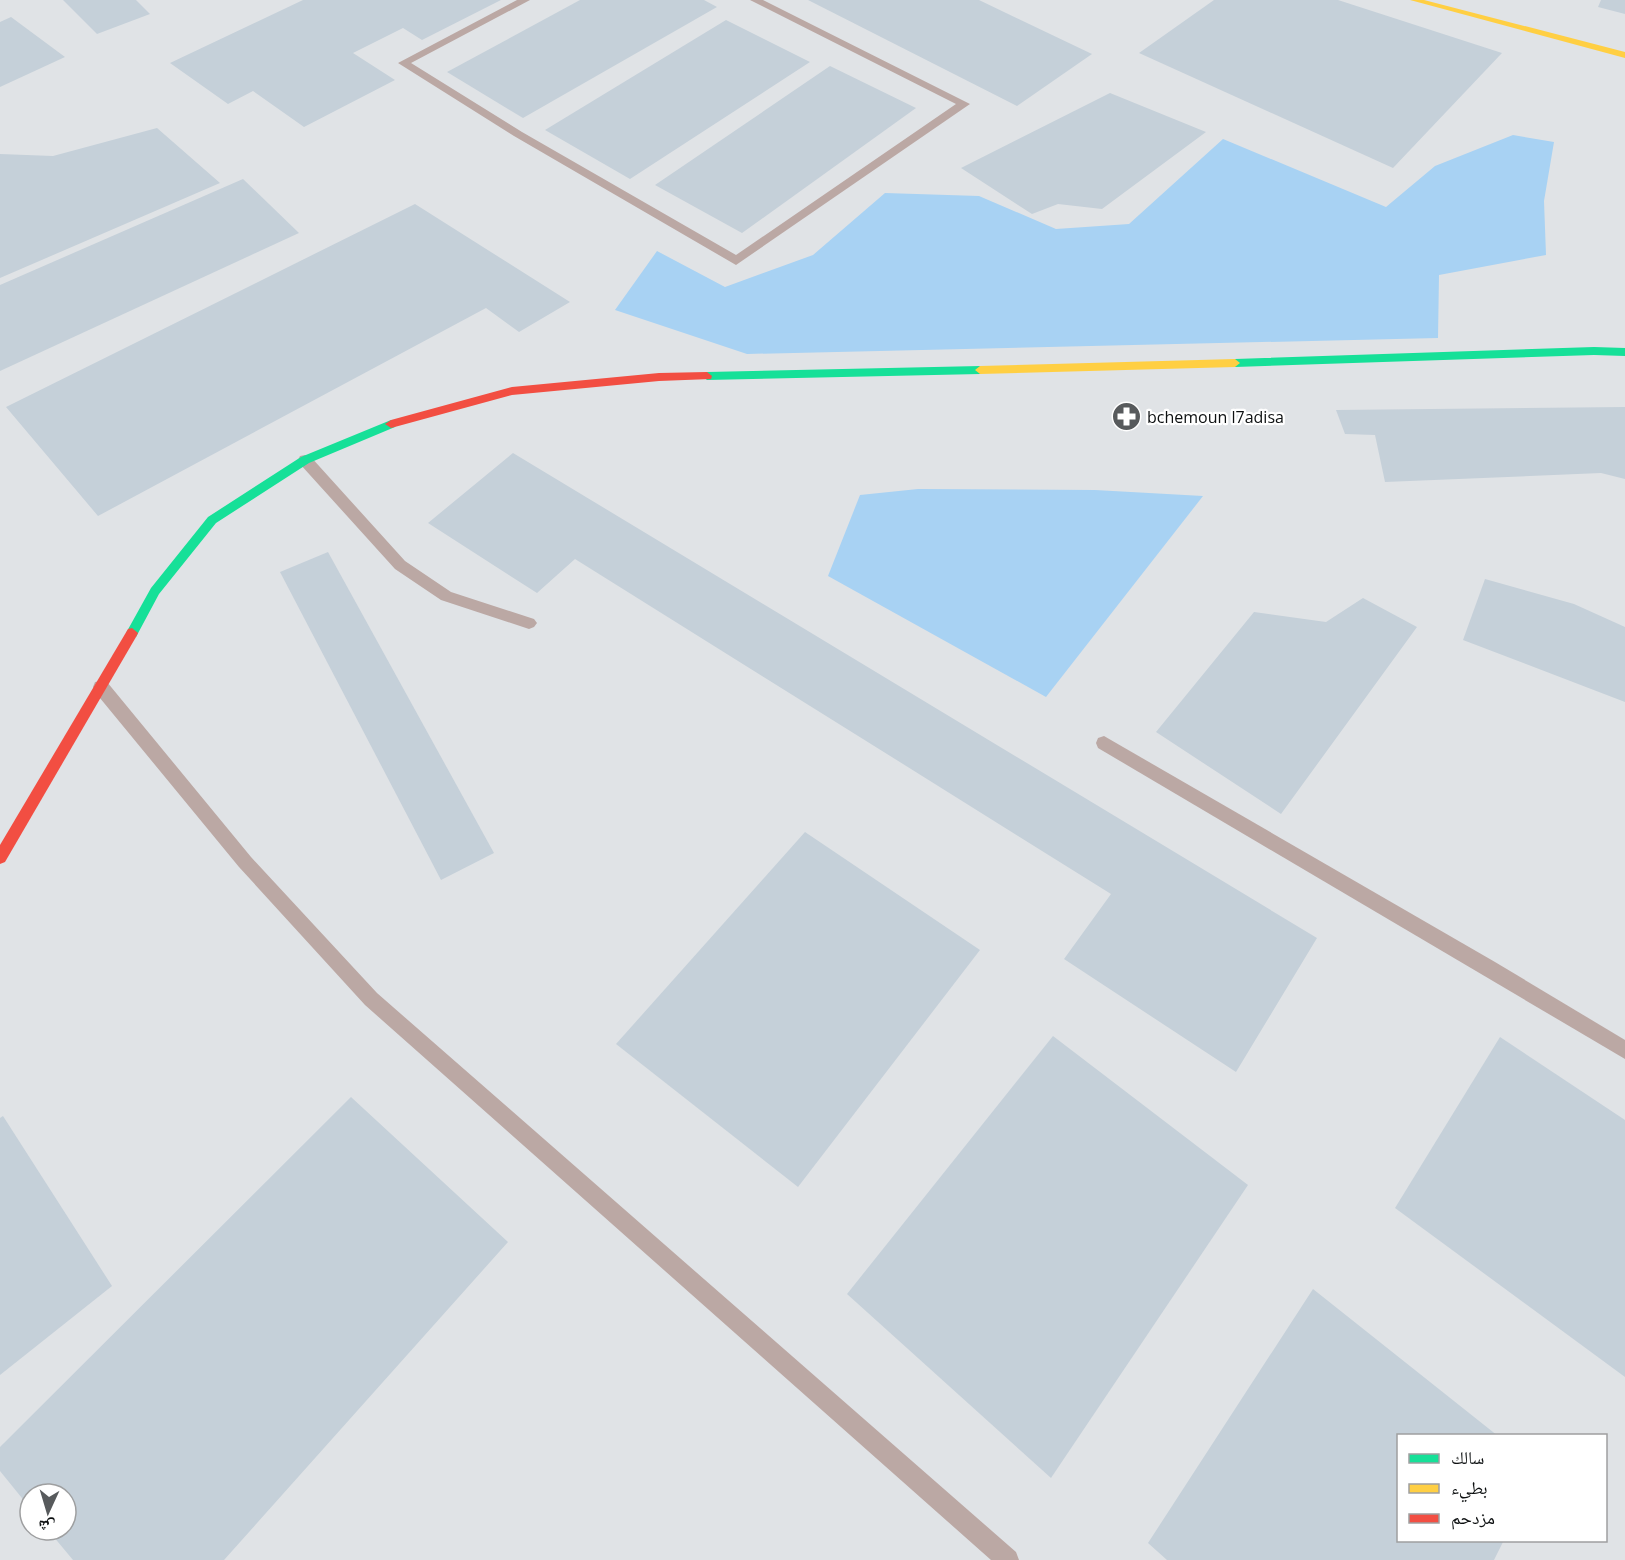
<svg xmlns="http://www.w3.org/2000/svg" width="1625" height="1560" viewBox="0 0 1625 1560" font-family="'Open Sans','Noto Naskh Arabic',sans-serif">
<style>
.green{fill:#a8d2f3}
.building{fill:#c5d0d9}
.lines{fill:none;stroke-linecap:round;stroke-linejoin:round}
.lane{fill:#bba8a4;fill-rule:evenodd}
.fast{fill:#16e098;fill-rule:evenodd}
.slow{fill:#ffcf43;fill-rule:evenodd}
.jam{fill:#f24e42;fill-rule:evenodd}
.labels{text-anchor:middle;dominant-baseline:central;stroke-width:4.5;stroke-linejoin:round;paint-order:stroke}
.poi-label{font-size:16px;fill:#0d1011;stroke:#fff;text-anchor:start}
</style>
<rect width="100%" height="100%" fill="#e0e3e6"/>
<g class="green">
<path d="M1513 135 1554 142 1544 201 1546 255 1439 275 1438 338 747 354 615 310 657 251 725 287 813 255 885 193 979 196 1056 229 1129 224 1223 139 1386 207 1435 166Z"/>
<path d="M918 489 1095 490 1203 496 1046 697 828 576 860 495Z"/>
</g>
<g class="building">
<path d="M63 0H136L150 14 97 34Z"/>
<path d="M303 0H501L422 40 403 28 353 53 395 80 304 127 253 91 228 104 170 63Z"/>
<path d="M580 0H704L717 7 523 118 447 72Z"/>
<path d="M808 0H979L1092 54 1017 106Z"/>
<path d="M1214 0H1338L1502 53 1393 168 1139 53Z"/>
<path d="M1601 0H1625V14L1598 7Z"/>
<path d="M11 17 65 57 0 87V22Z"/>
<path d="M726 20 810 62 630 179 545 130Z"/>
<path d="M830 66 916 108 742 233 655 185Z"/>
<path d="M1110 93 1206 132 1102 209 1058 204 1032 214 961 168Z"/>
<path d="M157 128 220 183 0 278V154L53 156Z"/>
<path d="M243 179 299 233 0 371V285Z"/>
<path d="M415 204 570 302 519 332 486 308 98 516 6 407Z"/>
<path d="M1625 407V479L1601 473 1385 482 1375 435 1345 434 1336 410Z"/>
<path d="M513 453 1317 938 1236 1072 1064 959 1111 894 575 559 537 593 428 523Z"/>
<path d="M328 552 494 853 441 880 280 572Z"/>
<path d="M1485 579 1574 604 1625 627V702L1463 640Z"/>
<path d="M1363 598 1417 627 1281 814 1156 732 1254 612 1326 622Z"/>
<path d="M805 832 980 950 798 1187 616 1044Z"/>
<path d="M1053 1036 1248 1185 1051 1478 847 1294Z"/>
<path d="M1500 1037 1625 1120V1377L1395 1208Z"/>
<path d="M351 1097 508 1242 224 1560H73L48 1530H66V1494H30V1508L0 1471V1447Z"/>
<path d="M3 1116 112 1286 0 1375V1118Z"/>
<path d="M1313 1289 1498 1436H1398V1540H1504L1494 1560H1167L1148 1543Z"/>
</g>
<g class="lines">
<g class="lane">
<path d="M517 0H530L411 63 522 132 736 255 956 104 750 0H763L970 104 736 265 514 136 398 63Z"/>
<path d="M305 455 310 456 405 561 451 592 534 619 537 623 534 627 529 629 441 600 395 569 300 464 298 460 300 456Z"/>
<path d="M101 681 107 682 251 857 377 993 1016 1552 1019 1560H991L365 1005 239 867 95 692 93 687 95 682Z"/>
<path d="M1104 736 1495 962 1625 1040V1059L1098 748 1096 743 1098 738Z"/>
</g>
<g class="fast">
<path d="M1594 347 1625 348V356L1594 355 1235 367 1230 363 1235 359Z"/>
<path d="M980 366 985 370 980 374 707 380 702 376 707 372Z"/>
<path d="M391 420 397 424 395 427 309 463 216 523 159 594 136 637H128L126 633 151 588 208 517 301 457Z"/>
</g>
<g class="slow">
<path d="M1410 0H1424L1625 52V58Z"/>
<path d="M1235 359 1240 363 1235 367 980 374 975 370 980 366Z"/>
</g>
<g class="jam">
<path d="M707 372 712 376 711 379 659 381 512 395 391 428 385 424 391 420 512 387 659 373Z"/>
<path d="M132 628 138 633 136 637 5 862 0 864V845L128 629Z"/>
</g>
</g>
<defs>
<symbol id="pharmacy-disc" viewBox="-11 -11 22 22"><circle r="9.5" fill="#575a5c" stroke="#fff"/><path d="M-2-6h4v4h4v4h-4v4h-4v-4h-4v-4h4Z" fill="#fff"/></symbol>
</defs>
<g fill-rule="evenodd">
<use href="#pharmacy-disc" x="1110" y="400" width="33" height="33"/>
</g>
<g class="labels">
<g class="poi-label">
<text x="1147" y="417">bchemoun l7adisa</text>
</g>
</g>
<rect x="1397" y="1434" width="210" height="108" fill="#ffffff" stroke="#9e9fa0" stroke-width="1.5"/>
<rect x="1409" y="1454" width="30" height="9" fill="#16e098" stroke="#9e9fa0" stroke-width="1.5"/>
<text x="1451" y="1464" font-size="18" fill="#0d1011">سالك</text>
<rect x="1409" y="1484" width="30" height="9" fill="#ffcf43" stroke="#9e9fa0" stroke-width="1.5"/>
<text x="1451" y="1494" font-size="18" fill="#0d1011">بطيء</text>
<rect x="1409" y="1514" width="30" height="9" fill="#f24e42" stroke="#9e9fa0" stroke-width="1.5"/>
<text x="1451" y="1524" font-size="18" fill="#0d1011">مزدحم</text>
<g transform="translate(48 1512) rotate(184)"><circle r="28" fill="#ffffff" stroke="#9e9fa0" stroke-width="1.5"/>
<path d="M0-4.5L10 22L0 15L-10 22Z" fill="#575a5c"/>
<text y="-9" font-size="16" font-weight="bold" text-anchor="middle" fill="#0d1011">ش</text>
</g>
</svg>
